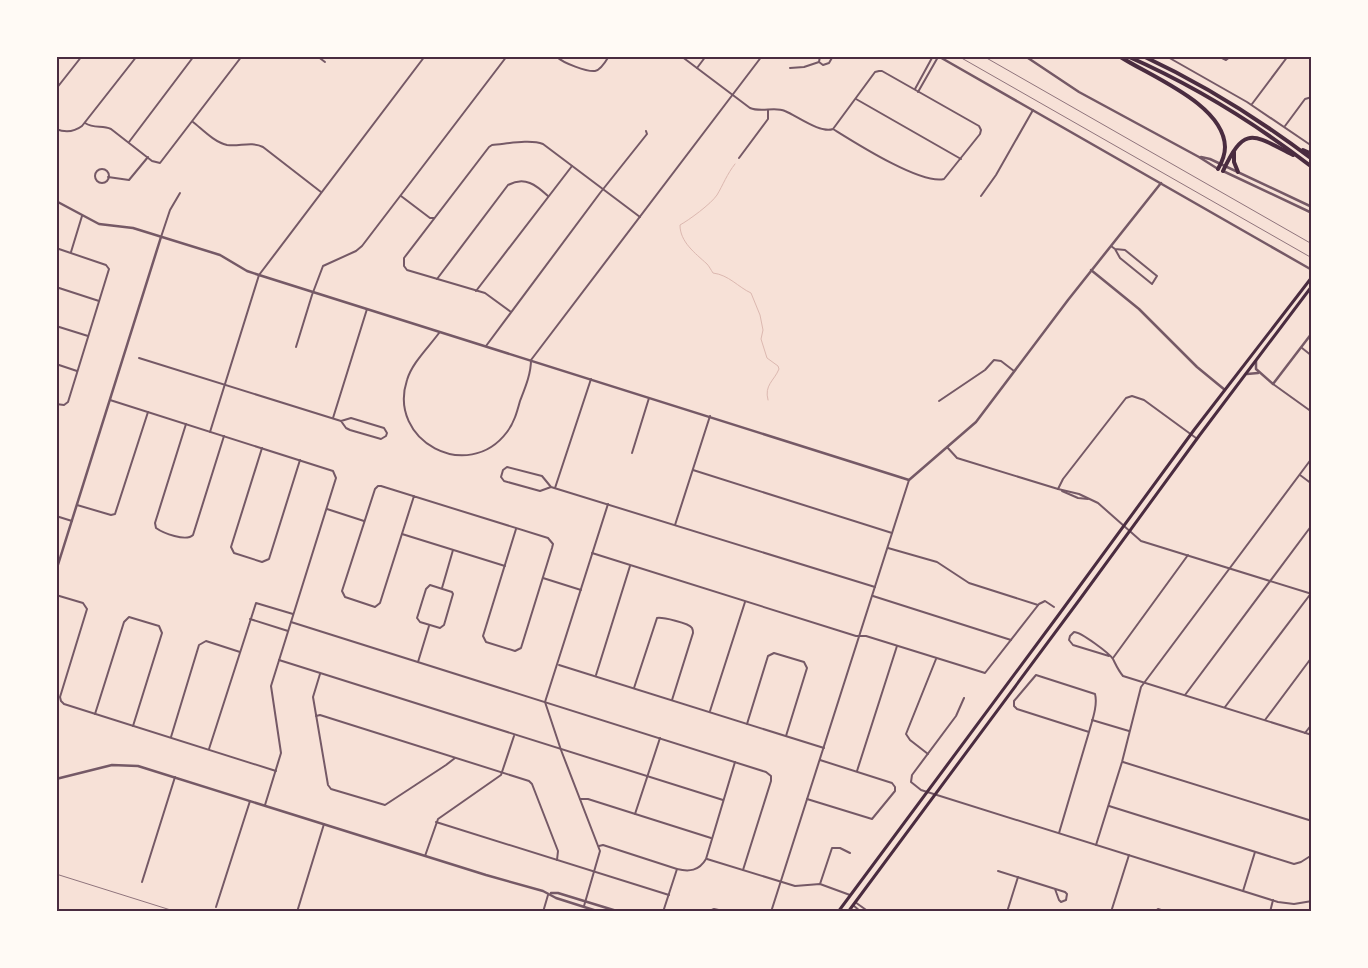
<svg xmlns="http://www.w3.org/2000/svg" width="1368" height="968" viewBox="0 0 1368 968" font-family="'Source Sans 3',sans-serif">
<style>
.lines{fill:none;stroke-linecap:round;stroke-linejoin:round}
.stream{stroke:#dcb8b0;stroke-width:1}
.minor{stroke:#755966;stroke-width:2}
.tertiary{stroke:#755966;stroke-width:2.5}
.secondary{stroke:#4a2c40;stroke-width:3}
.motorway{stroke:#4a2c40;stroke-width:4}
.tram{stroke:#8f747c;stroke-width:1}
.rail{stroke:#8f747c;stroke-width:1}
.neatline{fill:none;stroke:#4a2c40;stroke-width:2}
</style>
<rect width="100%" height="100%" fill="#f7e1d7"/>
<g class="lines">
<path class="stream" d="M735 164C727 174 723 185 717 195 711 204 689 220 680 225 680 242 695 253 707 264 709 266 711 270 713 273 729 275 738 287 751 293L760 315 763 330 761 339 767 358 778 366 779 369C774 381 764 385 768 400"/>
<g class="minor">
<path d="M317 56 325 62"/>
<path d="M558 56 557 57C563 63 587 72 595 71 601 70 606 61 609 56"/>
<path d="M681 56 750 108C762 113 774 106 785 111 797 116 821 134 833 129 854 142 921 185 944 179L980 134 981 130 979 126 882 71H879L875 72 833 129"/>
<path d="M820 56 819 62 823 65 829 63 833 56"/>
<path d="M1166 56 1247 102 1312 146"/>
<path d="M1218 56 1226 60 1231 56"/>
<path d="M697 68 706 56"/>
<path d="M790 68 804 67 819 62"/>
<path d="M56 89 82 56"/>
<path d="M915 89 933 56"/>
<path d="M918 92 938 57"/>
<path d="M856 99 961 159"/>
<path d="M1252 104 1288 56"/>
<path d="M193 122C202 129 214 142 227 145 239 147 251 141 263 147L321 192"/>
<path d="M85 123C94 129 102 125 111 129L152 161 160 163 242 56"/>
<path d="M1285 126 1305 99 1312 97"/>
<path d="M56 129C66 133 74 132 82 126L137 56"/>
<path d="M129 142 194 56"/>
<path d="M739 158 768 119V110"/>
<circle cx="102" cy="176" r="7"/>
<path d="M108 177 129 180 148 157"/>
<path d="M401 196 430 218H434"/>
<path d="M981 196 996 175 1033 110"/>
<path d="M161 237 170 210 180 193"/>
<path d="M1111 246 1115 249 1120 258 1152 284 1157 276 1125 250 1115 249"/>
<path d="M56 248 106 265 109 269 68 402 64 405 56 404"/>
<path d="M71 252 82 216"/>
<path d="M437 279 508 185C525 176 536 185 548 196"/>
<path d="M56 287 99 301"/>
<path d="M476 291 572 166"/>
<path d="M511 312 485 293 407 270 404 266V258L489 147 492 145C506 144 530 139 543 144L640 217"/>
<path d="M56 326 88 336"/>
<path d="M439 333C428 348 412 363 407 380 387 441 468 484 507 432 514 423 517 412 520 401 525 388 531 374 531 360L762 56"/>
<path d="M486 346 600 193 647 134 646 131"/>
<path d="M296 347 312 295 323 266 356 251 362 246 507 56"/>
<path d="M1302 348 1312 356"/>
<path d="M139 358 341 421"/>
<path d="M56 364 77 371"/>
<path d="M1273 384 1312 412"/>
<path d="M110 400 333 471 336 478 271 686 281 753 265 805"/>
<path d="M939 401 985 370 994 360 1001 361 1014 371"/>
<path d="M333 418 367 309"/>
<path d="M351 418 384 428 387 433 386 436 381 439 350 430 346 428 341 421Z"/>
<path d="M186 424 155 523 156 528C163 533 186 542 193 535L224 436"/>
<path d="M210 432 259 275 425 56"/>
<path d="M947 447 957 458 1058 489"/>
<path d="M262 448 231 547 234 553 262 562 269 559 300 460"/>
<path d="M632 453 649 398"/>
<path d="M693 470 892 533"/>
<path d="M1300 475 1312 484"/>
<path d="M551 487 540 491 504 481 501 477 503 470 507 467 542 476 551 487 875 587"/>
<path d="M555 488 591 379"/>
<path d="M1058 489 1079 494 1098 503 1141 541 1312 594"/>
<path d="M1058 489 1063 479 1126 398 1132 396 1144 400 1196 438"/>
<path d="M1062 491 1078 498 1088 499"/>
<path d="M414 496 380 603 375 607 345 597 342 591 375 489 378 486H381L548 538 553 544 552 548 521 648 515 651 486 642 483 636 516 529"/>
<path d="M77 505 111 515 115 514 148 412"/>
<path d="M327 509 364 521"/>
<path d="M56 516 72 521"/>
<path d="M675 525 710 416"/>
<path d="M402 534 505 566"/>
<path d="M888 548 937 562 969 583 1038 605"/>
<path d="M592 553 856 636H866L985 673 1039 604 1045 601 1054 607"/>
<path d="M543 578 581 590"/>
<path d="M430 585 452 592 453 594 444 625 440 628 420 622 417 618 426 589Z"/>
<path d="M442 588 453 550"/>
<path d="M56 595 83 603 87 609 60 697 61 701 64 704 276 771"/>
<path d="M873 596 1011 640"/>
<path d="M250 619 288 631"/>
<path d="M291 622 766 772 771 776V781L743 870"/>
<path d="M1109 656 1073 645 1069 640 1070 636 1074 632C1081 632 1109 653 1113 659 1116 665 1118 670 1123 676L1312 735"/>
<path d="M1113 658 1188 555"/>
<path d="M279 660 723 800"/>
<path d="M418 662 429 626"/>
<path d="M559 665 824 748"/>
<path d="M320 674 313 697 328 785 331 789 385 805 446 765 455 758"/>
<path d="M596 675 630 566"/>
<path d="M634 688 657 618C662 617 689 623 692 628 693 630 693 631 693 633L672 700"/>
<path d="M1185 695 1312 525"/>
<path d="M964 698 956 716 912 775 911 782 921 790 1278 902 1294 904 1312 901"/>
<path d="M1225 707 1312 592"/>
<path d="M710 711 745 602"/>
<path d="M95 714 124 622 129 617 159 626 162 633 133 726"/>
<path d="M316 716 320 715 529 781 532 784 558 851 557 860"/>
<path d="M1092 720 1129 731"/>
<path d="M1265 720 1312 657"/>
<path d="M747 724 768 656 774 653 804 662 807 668 786 736"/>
<path d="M1305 733 1312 724"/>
<path d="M171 737 199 645 206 641 240 652"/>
<path d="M209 749 256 603 293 614"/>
<path d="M928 754 910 740 906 734 936 659"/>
<path d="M1123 762 1312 821"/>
<path d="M857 771 897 646"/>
<path d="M580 799H588L711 838"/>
<path d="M807 799 872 819 895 791V787L892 783 820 760"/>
<path d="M1109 806 1294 864 1301 862 1312 855"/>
<path d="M635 814 660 738"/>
<path d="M436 822 669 895"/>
<path d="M1059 833 1089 732C1092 721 1098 705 1095 694L1036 675 1014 701V706L1017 709 1089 732"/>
<path d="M1096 845 1122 762 1141 687 1312 458"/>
<path d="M599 846 603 845 677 869C689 872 699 871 706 859L735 762"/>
<path d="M425 856 438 819 501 775 514 736"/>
<path d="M707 859 795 886 820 884 850 895"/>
<path d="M998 871 1065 892 1067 894 1066 900 1061 902 1059 900 1055 889"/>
<path d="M142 882 175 777"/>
<path d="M820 884 832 848H840L850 853"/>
<path d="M1243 891 1255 852"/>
<path d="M855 902 869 912"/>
<path d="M853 905 861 912"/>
<path d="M584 906 600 851 561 750 545 702 608 504"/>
<path d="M216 907 250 801"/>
<path d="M297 912 324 824"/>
<path d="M543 912 548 895"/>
<path d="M663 912 677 869"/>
<path d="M707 912 714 909 728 912"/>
<path d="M771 912 909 480"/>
<path d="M1007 912 1018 877"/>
<path d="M1111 912 1129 855"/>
<path d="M1154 912 1158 909 1167 912"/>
<path d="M1270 912 1273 900"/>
</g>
<g class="tertiary">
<path d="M938 56 1312 270"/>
<path d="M1025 56 1079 92 1199 157 1218 169"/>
<path d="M1201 157 1210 159 1312 207"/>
<path d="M1223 171 1312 213"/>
<path d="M56 201 99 224 133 228 220 255 247 271 259 275 909 480 976 422 1068 300 1161 183"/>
<path d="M1091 270 1139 309 1197 367 1225 390"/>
<path d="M1256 361V369L1273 384 1312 333"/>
<path d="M1247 374 1258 373"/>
<path d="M56 571 161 237"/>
<path d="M56 779 112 765 138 766 486 875 543 891 556 898 600 912"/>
<path d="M551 893H558L620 912"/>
</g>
<g class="secondary">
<path d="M838 912 1057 617 1194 430 1312 277"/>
<path d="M848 912 1080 599 1199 436 1312 286"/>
</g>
<g class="motorway">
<path d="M1119 56C1149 76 1224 104 1225 147 1225 155 1222 162 1218 169"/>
<path d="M1127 56C1193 85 1255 123 1312 167"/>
<path d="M1143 56C1203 84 1259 119 1312 159"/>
<path d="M1303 150 1312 154"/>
<path d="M1234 152V162L1238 172"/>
<path d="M1223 171C1245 124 1253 135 1293 155"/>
</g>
<path class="tram" d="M56 874 177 912"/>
<g class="rail">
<path d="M958 56 1312 258"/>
<path d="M983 56 1312 244"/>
</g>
</g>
<rect width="1368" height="968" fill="none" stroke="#fffaf5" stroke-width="115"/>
<rect x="58" y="58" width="1252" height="852" class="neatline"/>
</svg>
